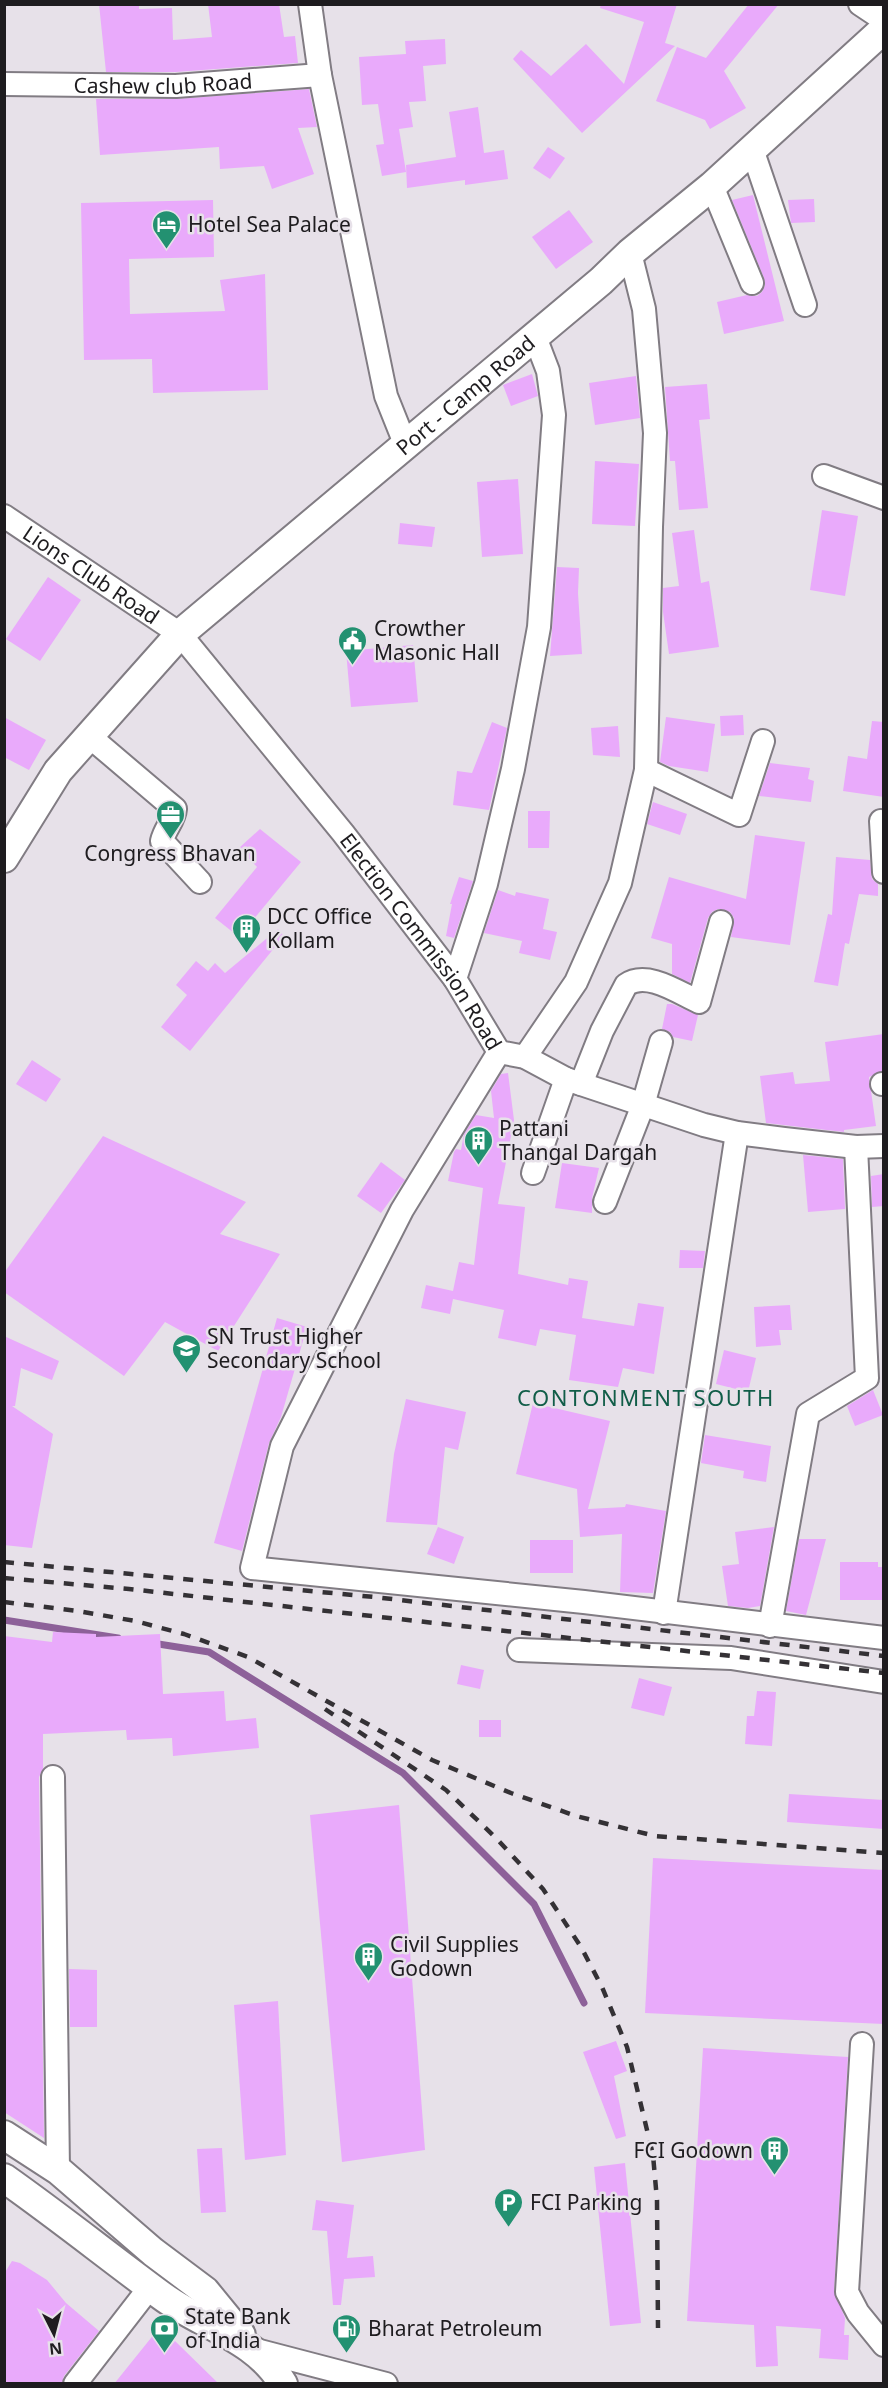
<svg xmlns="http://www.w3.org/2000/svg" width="888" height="2388" viewBox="0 0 888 2388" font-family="'Noto Sans',sans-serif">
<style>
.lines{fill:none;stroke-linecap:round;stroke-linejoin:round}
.stream{stroke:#8d6199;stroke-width:7}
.building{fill:#e9aafb}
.minor-casing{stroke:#817c83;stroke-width:26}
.major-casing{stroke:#817c83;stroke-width:32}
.minor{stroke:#fff;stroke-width:22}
.major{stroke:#fff;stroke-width:28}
.rail{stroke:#343135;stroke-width:4.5;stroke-dasharray:10 10;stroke-linecap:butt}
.labels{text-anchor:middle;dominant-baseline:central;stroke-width:5;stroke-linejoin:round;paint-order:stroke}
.street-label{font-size:21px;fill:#1e1c1f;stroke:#e7e1e9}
.poi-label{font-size:21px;fill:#1e1c1f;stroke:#e7e1e9;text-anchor:start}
.neighbourhood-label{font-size:22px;letter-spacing:1.5px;fill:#115d48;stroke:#e7e1e9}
</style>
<rect width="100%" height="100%" fill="#e7e1e9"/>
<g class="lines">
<g class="stream">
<path d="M4 1620 118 1638"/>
<path d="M152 1643 209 1652 403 1773 534 1904 584 2003"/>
</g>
</g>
<g class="building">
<path d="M99 4H139V9L172 8 173 40 212 37 208 4H279L284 37 295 36 298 63 176 72H106Z"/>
<path d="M601 4H677L665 43 675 46 582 133 513 59 521 50 551 76 586 44 624 84 644 22 600 8Z"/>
<path d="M749 4H779L724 71 746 108 710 129 705 120 656 101 677 47 706 58Z"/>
<path d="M445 39 446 64 423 66 426 101 409 102 413 127 399 129 406 172 382 176 376 145 384 144 378 104 362 105 359 57 406 54 405 41Z"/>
<path d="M309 89 317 127 298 128 314 174 272 189 264 166 220 169 219 147 100 155 96 99H177Z"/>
<path d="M478 107 484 153 504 150 508 179 465 185V180L407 188 406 165 456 157 449 112Z"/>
<path d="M548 147 565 158 550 179 533 168Z"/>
<path d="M753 195 784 321 724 334 717 302 747 295 757 296 762 292 765 285 764 278 732 200Z"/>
<path d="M814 199 815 222 791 223 788 200Z"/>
<path d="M213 200 214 257 129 259 130 314 225 311 220 280 265 274 268 390 153 393 152 359 84 360 81 203Z"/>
<path d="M569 210 593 242 556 269 532 237Z"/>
<path d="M532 374 538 396 511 406 503 385Z"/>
<path d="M636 376 640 418 595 425 589 383Z"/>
<path d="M707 384 710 419 699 420 708 508 679 510 675 461H670L665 387Z"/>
<path d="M595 461 639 464 635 526 592 524Z"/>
<path d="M518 479 523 554 482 557 477 482Z"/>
<path d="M822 510 858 516 845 596 810 590Z"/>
<path d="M400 523 435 527 432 547 398 544Z"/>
<path d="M694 530 701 583 709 581 719 647 669 654 663 612V588L679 586 672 533Z"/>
<path d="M557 567 579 568 578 593 582 654 550 656Z"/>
<path d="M48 577 81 600 40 661 6 639Z"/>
<path d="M413 645 418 702 351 707 346 651Z"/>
<path d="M743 715 744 735 721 736 720 716Z"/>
<path d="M4 717 46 740 29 770 4 757Z"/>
<path d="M666 717 715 724 708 772 669 766 660 762Z"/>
<path d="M872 721 884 722V797L843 791 848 756 867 759Z"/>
<path d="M492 722 507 728 489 810 453 805 457 771 472 773Z"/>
<path d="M618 726 620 757 593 755 591 728Z"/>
<path d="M770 763 810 768 808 779 814 781 811 802 759 796Z"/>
<path d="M653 802 687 814 680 835 647 824Z"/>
<path d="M528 811H550L549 848H528Z"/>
<path d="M260 829 301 862 239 937 215 918 257 867 239 848Z"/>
<path d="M755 835 805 842 790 945 731 937 734 918 730 912 718 909 712 912 708 918 690 983 672 974V944L651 938 669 877 746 899Z"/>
<path d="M836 857 870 860 872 879 878 884V896L859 894 849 944 845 943 838 986 814 982 828 914 832 915Z"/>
<path d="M459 877 473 881 454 938 446 936 452 904H450Z"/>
<path d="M498 890 515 896 516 892 549 899 543 929 557 932 550 960 519 953 522 941 484 933Z"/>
<path d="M278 929 284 936 190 1051 161 1027 187 995 176 985 196 961 208 971 215 963 225 973Z"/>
<path d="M667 1004H672L698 1015 692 1041 673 1037 670 1032 662 1029Z"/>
<path d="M884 1034V1071L869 1077 876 1126 844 1130V1132L766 1123 760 1076 793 1072 795 1084 830 1081 825 1042Z"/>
<path d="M32 1060 61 1079 46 1102 16 1084Z"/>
<path d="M508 1073 514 1120 498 1204 525 1207 518 1274 568 1285 569 1278 588 1281 582 1318 634 1326 638 1303 664 1307 654 1374 623 1368 618 1387 569 1380 576 1335 540 1329 536 1346 498 1338 504 1310 453 1299 450 1314 421 1308 426 1285 453 1291 459 1262 474 1265 483 1188 448 1181 454 1152 456 1149 461 1150 464 1134 476 1115 494 1118 491 1091 501 1074Z"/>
<path d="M103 1136 246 1202 220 1234 280 1254 218 1351 165 1322 124 1376 4 1292V1273Z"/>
<path d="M803 1155 843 1159 845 1209 808 1212Z"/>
<path d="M381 1162 405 1180 381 1213 357 1196Z"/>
<path d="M562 1163 599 1168 592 1198V1213L555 1208Z"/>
<path d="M884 1174V1206L872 1207 871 1176Z"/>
<path d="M680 1250 705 1251 703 1268H679Z"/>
<path d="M790 1305 792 1330H779L781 1345 756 1347 754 1307Z"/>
<path d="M277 1318 307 1327 281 1417 269 1443 242 1551 214 1543Z"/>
<path d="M4 1336 59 1361 52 1380 21 1368 15 1406H12L53 1434 32 1548 4 1545Z"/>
<path d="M724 1350 756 1358 748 1392 716 1384Z"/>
<path d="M873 1390 883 1415 855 1426 847 1406Z"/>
<path d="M406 1399 466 1412 458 1450 445 1447 437 1525 386 1522 394 1454Z"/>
<path d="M533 1403 610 1421 588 1509 625 1507 626 1504 666 1511 653 1593 620 1592 622 1534 580 1537 577 1489 516 1474Z"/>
<path d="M705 1435 771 1446 766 1482 743 1478 744 1471 701 1463Z"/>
<path d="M438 1527 464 1537 454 1564 427 1554Z"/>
<path d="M774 1527 760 1606 748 1608 728 1606 722 1566 739 1564 735 1532Z"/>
<path d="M799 1539H826L806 1615 786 1611Z"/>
<rect x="530" y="1540" width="43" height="33"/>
<path d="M840 1562H878V1567H884V1600H840Z"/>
<path d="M53 1632 96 1634V1637L160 1634 163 1694 224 1691 226 1721 256 1718 259 1748 173 1756 172 1738 127 1740 126 1730 43 1734V1769L39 1777 44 2138 4 2112V1636L52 1642Z"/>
<path d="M461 1665 484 1670 480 1689 457 1684Z"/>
<path d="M639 1678 672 1687 664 1716 631 1708Z"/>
<path d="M757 1691 776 1692 772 1746 745 1744 747 1716H754Z"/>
<rect x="479" y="1720" width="22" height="17"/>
<path d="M789 1794 884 1800V1829L787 1822Z"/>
<path d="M399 1805 425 2150 342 2162 310 1815Z"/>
<path d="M653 1858 884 1870V2024L645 2013Z"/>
<path d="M69 1969 97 1970V2027H70Z"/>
<path d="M278 2001 286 2155 245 2160 234 2005Z"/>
<path d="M616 2041 627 2071 614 2076 626 2136 616 2139 583 2052Z"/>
<path d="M703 2048 848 2057 834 2291 845 2318 844 2335H849L848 2360 819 2358 821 2329 776 2326 778 2366 756 2367 754 2325 687 2321Z"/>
<path d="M222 2148 226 2212 201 2213 197 2149Z"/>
<path d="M625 2163 641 2323 610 2326 594 2167Z"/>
<path d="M316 2200 354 2205 347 2258 373 2256 375 2277 344 2279 341 2305H333L327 2231 312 2230Z"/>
<path d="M12 2261 20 2263 47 2280 66 2303 99 2331 64 2376 62 2384H4V2274Z"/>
<path d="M155 2333 171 2346 175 2341 219 2384H114Z"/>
</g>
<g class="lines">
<defs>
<g id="minor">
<path d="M310 4 320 75 386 396 406 446"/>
<path d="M860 4 884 20"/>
<path id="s1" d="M4 84 176 86 320 75"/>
<path d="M752 149 805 305"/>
<path d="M712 186 752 283"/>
<path d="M824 476 884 498"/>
<path id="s2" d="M4 516 180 634 343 833 455 979 499 1052 525 1057 566 1079 704 1125 737 1133 784 1139 856 1147 884 1146"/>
<path d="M89 736 175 809C174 821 165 828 162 841L200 882"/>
<path d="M646 770 739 815 763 741"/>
<path d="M881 821 884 872"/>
<path d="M455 979 486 884 513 769 539 627 554 415 548 371 535 337"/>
<path d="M499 1052 402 1210 282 1446 252 1568 584 1602 884 1638"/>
<path d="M525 1057 576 982 620 883 646 770 651 527 655 433 644 309 630 253"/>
<path d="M581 1084 602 1031 626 985C647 970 679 993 699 1002L721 922"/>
<path d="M882 1084H884"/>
<path d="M533 1173 566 1079"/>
<path d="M605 1202 643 1105 661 1042"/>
<path d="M664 1613 737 1133"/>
<path d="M770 1626 808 1414 867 1378 856 1147"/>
<path d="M519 1650 731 1658 884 1682"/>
<path d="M53 1777 58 2170"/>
<path d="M862 2044 847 2292 858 2313 884 2345"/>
<path d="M252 2349 386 2384"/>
<path d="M75 2384 150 2287"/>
</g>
<g id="major">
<path id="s3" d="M4 858 58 771 180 634 601 281 630 253 712 186 884 29"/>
<path d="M4 2135 58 2170 153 2252 205 2291 241 2335"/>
<path d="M4 2178C58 2216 109 2257 162 2296 201 2325 258 2339 283 2384"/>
</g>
</defs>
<use href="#minor" class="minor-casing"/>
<use href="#major" class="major-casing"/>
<use href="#minor" class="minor"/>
<use href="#major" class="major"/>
<g class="rail">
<path d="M4 1562 374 1597 884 1656"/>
<path d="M4 1578 129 1589 884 1673"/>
<path d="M4 1602 78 1611 135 1621 184 1634 248 1657 432 1760 511 1793 576 1816 655 1836 884 1853"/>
<path d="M325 1709 446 1790 496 1838 543 1889 581 1947 602 1987 627 2047 653 2155 657 2200 658 2328"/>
</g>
</g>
<defs>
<symbol id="hotel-pin" viewBox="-11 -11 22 30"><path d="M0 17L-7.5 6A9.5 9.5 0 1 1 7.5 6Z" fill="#239171" stroke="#e7e1e9"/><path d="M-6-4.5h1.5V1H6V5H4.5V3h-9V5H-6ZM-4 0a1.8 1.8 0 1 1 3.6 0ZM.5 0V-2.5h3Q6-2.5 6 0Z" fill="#fff"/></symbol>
<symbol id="civic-pin" viewBox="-11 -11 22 30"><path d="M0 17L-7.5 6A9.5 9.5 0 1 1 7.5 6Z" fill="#239171" stroke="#e7e1e9"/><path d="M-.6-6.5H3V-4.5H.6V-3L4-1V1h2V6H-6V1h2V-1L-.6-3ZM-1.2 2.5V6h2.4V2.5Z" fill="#fff"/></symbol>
<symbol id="office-pin" viewBox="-11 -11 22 30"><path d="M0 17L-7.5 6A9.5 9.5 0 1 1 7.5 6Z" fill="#239171" stroke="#e7e1e9"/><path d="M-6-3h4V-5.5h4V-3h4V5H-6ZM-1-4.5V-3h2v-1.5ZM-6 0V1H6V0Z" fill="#fff"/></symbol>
<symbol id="building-pin" viewBox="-11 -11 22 30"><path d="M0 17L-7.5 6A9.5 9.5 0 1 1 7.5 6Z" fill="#239171" stroke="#e7e1e9"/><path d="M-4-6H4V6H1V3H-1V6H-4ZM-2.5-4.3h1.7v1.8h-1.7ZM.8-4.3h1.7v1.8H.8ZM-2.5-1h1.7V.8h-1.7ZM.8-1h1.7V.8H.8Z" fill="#fff"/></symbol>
<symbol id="school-pin" viewBox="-11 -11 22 30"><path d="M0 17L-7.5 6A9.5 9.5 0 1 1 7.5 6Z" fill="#239171" stroke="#e7e1e9"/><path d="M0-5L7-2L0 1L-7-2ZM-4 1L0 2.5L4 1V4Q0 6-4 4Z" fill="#fff"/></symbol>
<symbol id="parking-pin" viewBox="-11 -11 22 30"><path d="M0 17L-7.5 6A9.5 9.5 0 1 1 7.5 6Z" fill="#239171" stroke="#e7e1e9"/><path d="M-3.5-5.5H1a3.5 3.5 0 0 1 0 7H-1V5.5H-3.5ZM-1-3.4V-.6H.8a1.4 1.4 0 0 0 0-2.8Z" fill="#fff"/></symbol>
<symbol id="bank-pin" viewBox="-11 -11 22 30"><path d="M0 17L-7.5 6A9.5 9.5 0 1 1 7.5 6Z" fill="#239171" stroke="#e7e1e9"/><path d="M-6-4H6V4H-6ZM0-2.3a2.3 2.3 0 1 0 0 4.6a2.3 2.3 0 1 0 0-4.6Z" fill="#fff"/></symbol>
<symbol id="fuel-pin" viewBox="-11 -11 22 30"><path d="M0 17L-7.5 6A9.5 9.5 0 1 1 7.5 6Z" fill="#239171" stroke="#e7e1e9"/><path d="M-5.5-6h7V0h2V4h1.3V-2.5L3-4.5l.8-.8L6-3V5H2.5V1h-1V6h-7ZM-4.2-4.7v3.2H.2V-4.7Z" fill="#fff"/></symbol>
</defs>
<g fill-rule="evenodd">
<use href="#hotel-pin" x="150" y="208" width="33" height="45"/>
<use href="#civic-pin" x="336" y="624" width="33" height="45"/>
<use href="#office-pin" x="154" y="798" width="33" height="45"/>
<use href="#building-pin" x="230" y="912" width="33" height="45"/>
<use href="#building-pin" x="462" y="1124" width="33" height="45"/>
<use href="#school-pin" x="170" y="1332" width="33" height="45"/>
<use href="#building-pin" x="352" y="1940" width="33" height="45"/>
<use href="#building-pin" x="758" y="2134" width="33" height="45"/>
<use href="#parking-pin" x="492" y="2186" width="33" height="45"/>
<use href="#bank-pin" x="148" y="2312" width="33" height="45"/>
<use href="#fuel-pin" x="330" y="2312" width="33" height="45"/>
</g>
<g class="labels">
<g class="street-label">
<text stroke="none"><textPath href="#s1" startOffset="159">Cashew club Road</textPath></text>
<text stroke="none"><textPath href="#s3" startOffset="658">Port - Camp Road</textPath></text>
<text stroke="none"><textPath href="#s2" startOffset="105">Lions Club Road</textPath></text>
<text stroke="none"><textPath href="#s2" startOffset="603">Election Commission Road</textPath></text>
</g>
<g class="poi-label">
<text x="188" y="224">Hotel Sea Palace</text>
<text x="374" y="628">Crowther<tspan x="374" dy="24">Masonic Hall</tspan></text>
<text x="170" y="853" text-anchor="middle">Congress Bhavan</text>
<text x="267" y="916">DCC Office<tspan x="267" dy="24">Kollam</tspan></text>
<text x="499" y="1128">Pattani<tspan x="499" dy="24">Thangal Dargah</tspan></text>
<text x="207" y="1336">SN Trust Higher<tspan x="207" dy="24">Secondary School</tspan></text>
<text x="390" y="1944">Civil Supplies<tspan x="390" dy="24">Godown</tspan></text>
<text x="753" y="2150" text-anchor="end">FCI Godown</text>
<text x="530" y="2202">FCI Parking</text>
<text x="185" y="2316">State Bank<tspan x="185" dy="24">of India</tspan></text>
<text x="368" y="2328">Bharat Petroleum</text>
</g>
<g class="neighbourhood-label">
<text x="646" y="1397">CONTONMENT SOUTH</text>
</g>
</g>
<rect width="888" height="2388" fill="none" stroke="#1e1c1f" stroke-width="12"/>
<g transform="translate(54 2334) rotate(174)" stroke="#e7e1e9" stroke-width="4.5" paint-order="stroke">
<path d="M0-4.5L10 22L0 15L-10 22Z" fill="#1e1c1f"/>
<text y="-9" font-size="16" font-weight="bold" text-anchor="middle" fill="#1e1c1f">N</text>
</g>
</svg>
